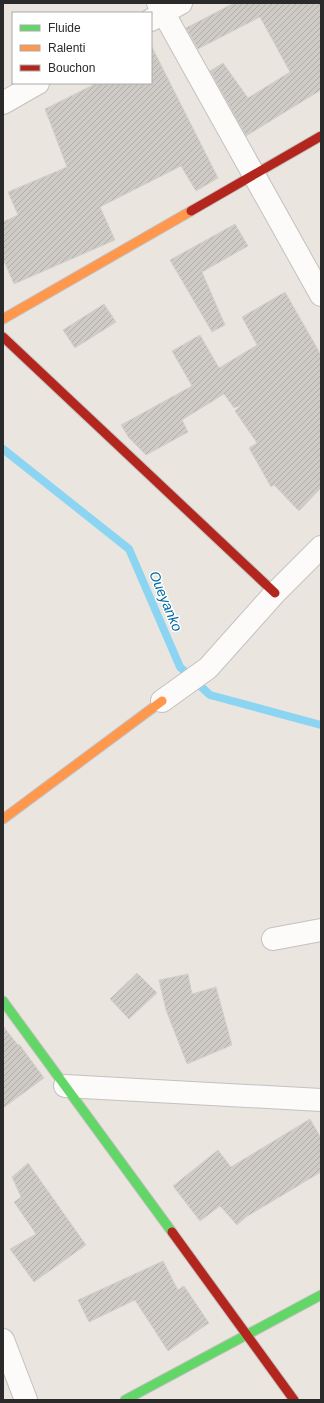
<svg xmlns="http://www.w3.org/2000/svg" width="324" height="1403" viewBox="0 0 324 1403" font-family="Arial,sans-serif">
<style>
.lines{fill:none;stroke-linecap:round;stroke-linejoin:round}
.stream{stroke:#8cd5f2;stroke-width:8}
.building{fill:url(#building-hatch);stroke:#d4d1cb}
.street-casing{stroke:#c3c1c1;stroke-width:24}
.fast-casing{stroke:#c3c1c1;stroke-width:11}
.slow-casing{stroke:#c3c1c1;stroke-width:11}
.jam-casing{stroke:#c3c1c1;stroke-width:11}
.street{stroke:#fcfbfa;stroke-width:22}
.fast{stroke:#63d668;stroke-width:9}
.slow{stroke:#ff974d;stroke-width:9}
.jam{stroke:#b3261e;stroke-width:9}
.labels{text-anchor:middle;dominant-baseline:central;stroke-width:3;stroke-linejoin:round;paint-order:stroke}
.water-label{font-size:14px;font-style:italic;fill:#016aa8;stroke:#fff}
</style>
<defs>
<pattern id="building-hatch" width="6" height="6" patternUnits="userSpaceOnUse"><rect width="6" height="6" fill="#cecbc6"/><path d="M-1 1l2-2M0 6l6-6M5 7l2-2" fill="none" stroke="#b1aeaa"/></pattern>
</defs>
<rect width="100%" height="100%" fill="#eae5df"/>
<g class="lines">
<path class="stream" d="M3 449 129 549 180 667 210 695 321 725"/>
</g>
<g class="building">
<path d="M234 3H321V90L246 136 210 71 223 63 248 98 290 72 260 17 198 49 186 28Z"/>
<path d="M151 45 218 178 196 191 181 166 100 207 115 240 14 284 3 259V222L18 215 8 192 67 167 45 109 97 83H151Z"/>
<path d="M235 224 248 246 202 272 225 325 212 332 170 260Z"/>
<path d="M285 292 321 355V488L299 511 274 485 271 487 249 448 257 443 235 411 241 405 234 408 224 394 182 420 188 432 146 455 129 438 121 425 192 386 172 351 200 335 219 368 257 345 242 317Z"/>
<path d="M104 304 116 322 75 348 63 330Z"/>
<path d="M137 973 157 993 129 1019 110 999Z"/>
<path d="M188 974 192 994 216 987 232 1045 187 1064 166 1010 159 980Z"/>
<path d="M3 1026 18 1045 19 1044 44 1078 3 1108Z"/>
<path d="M310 1119 321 1138V1172L246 1217 237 1225 220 1206 200 1221 173 1186 218 1150 231 1167Z"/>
<path d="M28 1163 86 1245 34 1282 10 1249 36 1234 14 1202 21 1197 12 1177Z"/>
<path d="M163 1261 178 1290 184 1286 209 1323 168 1351 135 1300 89 1322 78 1300Z"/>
</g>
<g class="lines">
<defs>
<g id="street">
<path d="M158 3 321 295"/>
<path d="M151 20 181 3"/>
<path d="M3 103 38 83"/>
<path d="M162 701 208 668 275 593 321 547"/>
<path d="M273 939 321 930"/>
<path d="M65 1086 321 1100"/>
<path d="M3 1340 26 1400"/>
</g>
<g id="fast">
<path d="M3 1001 172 1232"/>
<path d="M125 1400 321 1295"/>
</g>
<g id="slow">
<path d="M3 319 191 211"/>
<path d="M3 819 162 701"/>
</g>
<g id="jam">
<path d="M191 211 321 136"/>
<path d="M3 337 275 593"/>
<path d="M172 1232 294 1400"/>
</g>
</defs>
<use href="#street" class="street-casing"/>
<use href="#fast" class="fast-casing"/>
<use href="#slow" class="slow-casing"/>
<use href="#jam" class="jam-casing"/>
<use href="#street" class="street"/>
<use href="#fast" class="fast"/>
<use href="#slow" class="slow"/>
<use href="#jam" class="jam"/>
</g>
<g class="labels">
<g class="water-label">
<text transform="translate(166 601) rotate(67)">Oueyanko</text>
</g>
</g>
<rect width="324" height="1403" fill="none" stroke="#2a2a2a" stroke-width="8"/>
<rect x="12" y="12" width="140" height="72" fill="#ffffff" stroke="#aaaaaa"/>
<rect x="20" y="25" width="20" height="6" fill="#63d668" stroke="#aaaaaa"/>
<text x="48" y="32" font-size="12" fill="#2a2a2a">Fluide</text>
<rect x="20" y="45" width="20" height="6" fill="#ff974d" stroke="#aaaaaa"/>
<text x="48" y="52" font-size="12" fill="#2a2a2a">Ralenti</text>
<rect x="20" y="65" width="20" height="6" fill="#b3261e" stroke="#aaaaaa"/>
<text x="48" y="72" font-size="12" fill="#2a2a2a">Bouchon</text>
</svg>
